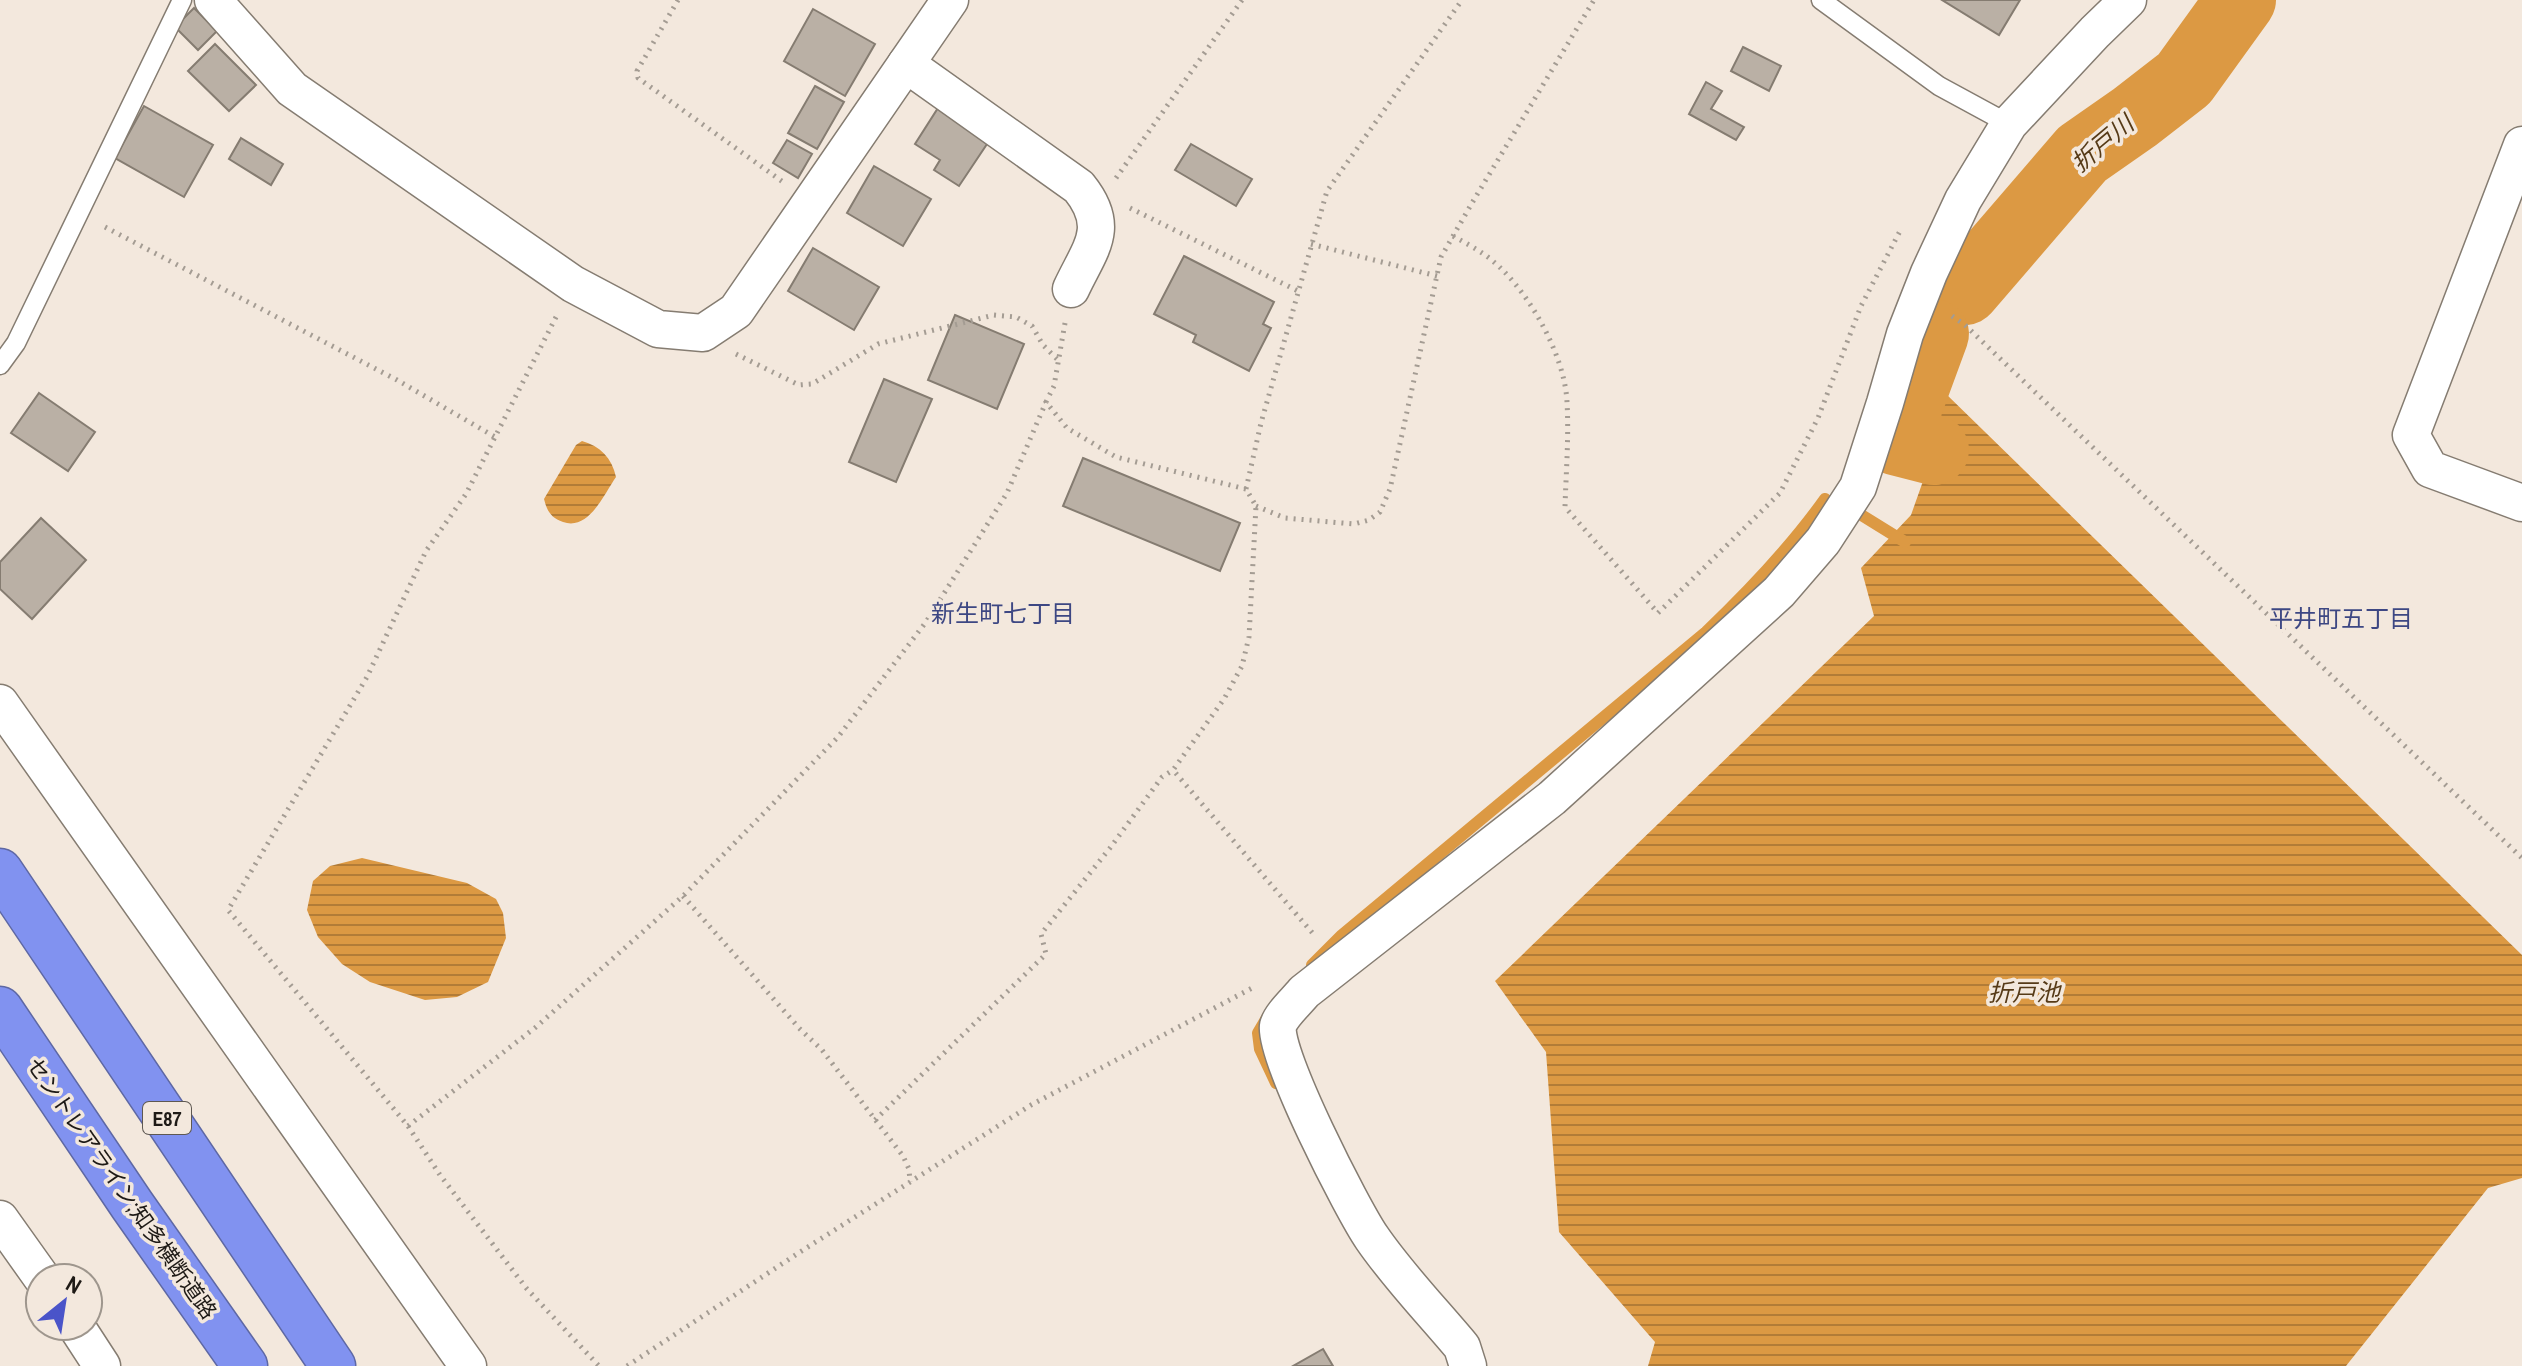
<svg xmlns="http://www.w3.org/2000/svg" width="2522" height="1366" viewBox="0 0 2522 1366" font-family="'Archivo Narrow','Noto Sans JP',sans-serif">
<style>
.water{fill:url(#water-rules)}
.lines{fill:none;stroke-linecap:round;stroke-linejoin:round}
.stream{stroke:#dc9943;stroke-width:12}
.river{stroke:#dc9943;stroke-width:70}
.building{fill:#bab0a5;stroke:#857c71;stroke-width:2}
.lane-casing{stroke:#857c71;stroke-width:21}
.street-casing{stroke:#857c71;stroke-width:39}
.highway-casing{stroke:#5e68a4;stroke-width:47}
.path{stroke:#a49c93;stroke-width:5;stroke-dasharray:2 6;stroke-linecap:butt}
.lane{stroke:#fff;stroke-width:18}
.street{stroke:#fff;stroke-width:36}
.highway{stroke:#8192f0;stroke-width:44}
.labels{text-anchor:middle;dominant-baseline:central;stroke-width:7;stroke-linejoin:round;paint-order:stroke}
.shield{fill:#f3e8dd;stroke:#5e5852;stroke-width:2}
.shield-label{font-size:20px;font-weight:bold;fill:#1e1a16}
.street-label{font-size:22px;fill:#1e1a16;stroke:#f3e8dd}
.water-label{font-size:24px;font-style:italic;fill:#563a17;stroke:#f3e8dd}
.neighbourhood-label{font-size:24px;fill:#3d4783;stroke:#f3e8dd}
</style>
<defs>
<pattern id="water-rules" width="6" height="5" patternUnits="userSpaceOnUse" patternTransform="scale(2)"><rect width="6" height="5" fill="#dc9943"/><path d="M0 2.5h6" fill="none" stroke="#b27c37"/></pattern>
</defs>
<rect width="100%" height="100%" fill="#f3e8dd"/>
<g class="water">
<path d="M1944 392 2522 955V1178L2488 1188 2346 1366H1648L1655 1342 1559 1232 1546 1052 1495 981 1874 616 1861 568 1911 515 1934 450Z"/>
<path d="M582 441C600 446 612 458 616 477 604 494 589 531 563 522 551 518 547 511 544 499L576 445Z"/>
<path d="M362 858 467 883 496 899 503 913 506 938 488 982 457 997 425 1000 370 982 342 964 318 937 307 910 313 881 330 866Z"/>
</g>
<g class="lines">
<g class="stream">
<path d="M1863 516 1905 542"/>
<path d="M1312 965 1342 935 1706 632C1750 590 1790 548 1825 499"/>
<path d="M1268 1016 1258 1033 1260 1049 1276 1083"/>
</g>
<g class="river">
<path d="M1965 290 2082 154 2135 117 2184 79 2241 0"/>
<path d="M1934 450 1895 440 1934 334"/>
</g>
</g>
<g class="building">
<path d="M1942 0H2020L1999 35Z"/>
<path d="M194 8 217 31 198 50 175 27Z"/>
<path d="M813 9 875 44 845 96 784 61Z"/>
<path d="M215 44 256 85 229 111 188 71Z"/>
<path d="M1743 47 1781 66 1769 91 1731 71Z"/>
<path d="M1706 82 1722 91 1711 109 1744 127 1736 140 1689 114Z"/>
<path d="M815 86 844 102 817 149 788 133Z"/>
<path d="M144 106 213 145 184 197 115 158Z"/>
<path d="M938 108 989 141 959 186 934 170 940 160 915 144Z"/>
<path d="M241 138 283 164 271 185 229 159Z"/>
<path d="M787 140 812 154 798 178 773 163Z"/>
<path d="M1191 144 1252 179 1236 206 1175 170Z"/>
<path d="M874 166 931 199 903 246 847 213Z"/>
<path d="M813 248 879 287 854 330 788 291Z"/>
<path d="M1184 256 1274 302 1263 324 1271 328 1249 371 1193 342 1196 335 1154 314Z"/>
<path d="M955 315 1024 344 997 409 928 380Z"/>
<path d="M884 379 932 399 896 482 849 462Z"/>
<path d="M39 393 95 432 68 471 11 433Z"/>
<path d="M1083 458 1240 523 1220 571 1063 506Z"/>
<path d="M41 518 86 560 32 619 0 589V562Z"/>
<path d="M1323 1349 1333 1366H1293Z"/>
</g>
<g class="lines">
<defs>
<g id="lane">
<path d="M1821 0 1939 86 2009 124"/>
<path d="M0 365 16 343 182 0"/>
</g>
<g id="street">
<path d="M213 0 292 89 573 284 658 329 703 333 736 311 950 0"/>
<path d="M906 64 1079 187C1112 228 1090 248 1071 289"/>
<path d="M2522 145 2411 435 2430 469 2522 503"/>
<path d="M0 703 468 1366"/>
<path d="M0 1219 42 1278"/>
<path d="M76 1326 102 1366"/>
<path d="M1468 1366 1462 1347C1432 1311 1398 1276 1372 1238 1353 1211 1272 1052 1278 1026 1281 1015 1296 1002 1304 992L1552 798 1779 592 1823 541 1858 487 1885 403 1905 334 1929 273 1963 200 2009 124 2095 32 2128 0"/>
</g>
<g id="highway">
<path d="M0 871 333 1366"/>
<path d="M0 1009 132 1205 245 1366"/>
</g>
</defs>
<use href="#lane" class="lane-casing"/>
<use href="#street" class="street-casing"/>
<use href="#highway" class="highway-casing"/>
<g class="path">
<path d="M678 0 637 71 638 78 783 182"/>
<path d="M1116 178 1242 0"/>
<path d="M1130 208 1298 291"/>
<path d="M105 227 397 380 495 437"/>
<path d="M1453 236C1464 242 1475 248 1485 255 1525 283 1565 354 1567 402 1569 437 1566 473 1565 507L1658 613 1780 493 1818 418 1861 306 1900 231"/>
<path d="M1311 244 1437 276"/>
<path d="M1952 316 1965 325 2522 858"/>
<path d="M556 317 466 494 426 551 367 677 228 910 408 1126 440 1175 527 1289 599 1366"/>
<path d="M1065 323 1054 386 1046 402 1067 428 1116 457 1246 489 1256 506 1249 637 1242 666 1224 699 1173 770 1315 936"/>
<path d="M736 354 799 385 812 384 878 344 994 315 1016 317 1032 326 1043 345 1058 360"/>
<path d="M1246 489 1261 423 1327 191 1462 0"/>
<path d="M1256 506 1285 518 1354 524 1369 520 1380 512 1390 489 1441 257 1472 203 1594 0"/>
<path d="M683 896 799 1028 822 1050 903 1156 909 1169 910 1182"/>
<path d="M875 1120 1046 954 1041 934 1110 848 1162 777 1173 770"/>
<path d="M408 1126 536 1027 683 896 838 737 926 622 1007 493 1046 402"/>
<path d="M627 1366 800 1252 1031 1105 1256 986"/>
</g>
<use href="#lane" class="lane"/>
<use href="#street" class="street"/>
<use href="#highway" class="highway"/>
</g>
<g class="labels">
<rect class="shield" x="143" y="1102" width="48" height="32" rx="6"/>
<g class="shield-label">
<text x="167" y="1118">E87</text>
</g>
<g class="street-label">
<text transform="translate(122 1188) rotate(55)">セントレアライン;知多横断道路</text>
</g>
<g class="water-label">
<text transform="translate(2102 143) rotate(-40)">折戸川</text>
<text x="2024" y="992">折戸池</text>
</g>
<g class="neighbourhood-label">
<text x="1003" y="613">新生町七丁目</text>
<text x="2341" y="618">平井町五丁目</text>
</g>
</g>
<g transform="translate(64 1302) rotate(30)"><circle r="38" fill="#f3e8dd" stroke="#9e968d" stroke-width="2"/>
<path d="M0-6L14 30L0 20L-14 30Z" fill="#4a54c9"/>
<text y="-12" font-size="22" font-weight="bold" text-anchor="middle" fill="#1e1a16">N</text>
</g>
</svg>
